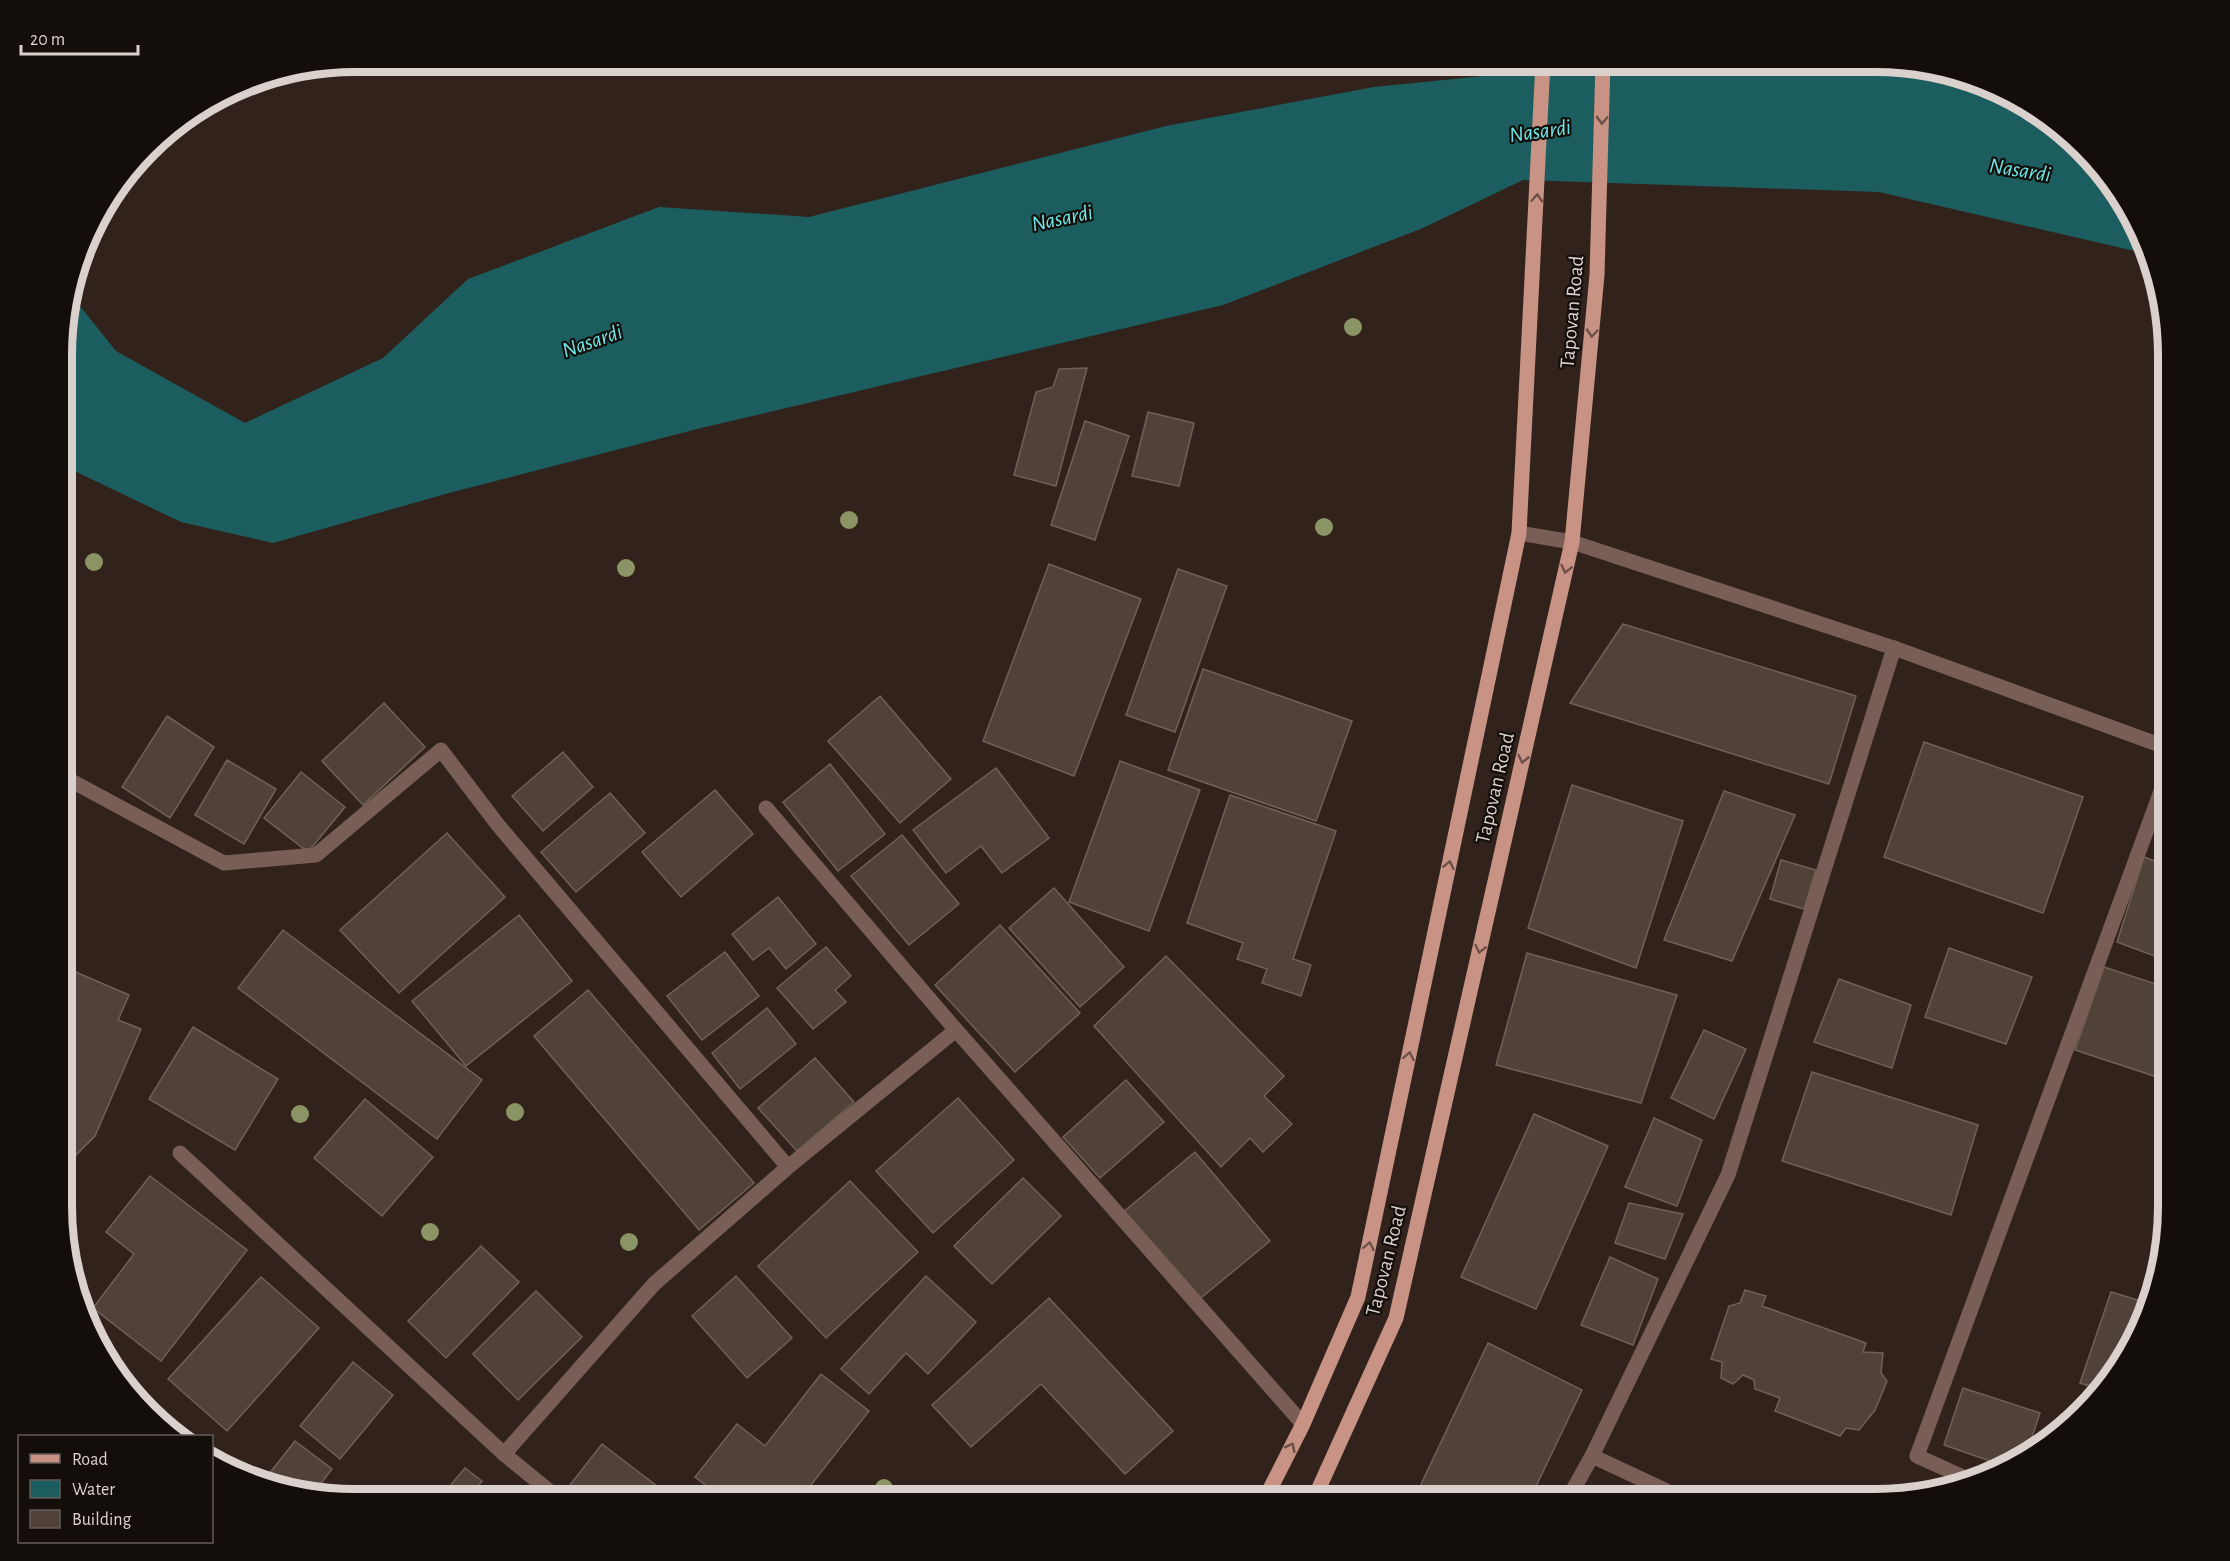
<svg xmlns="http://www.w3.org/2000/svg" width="2230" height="1561" viewBox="0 0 2230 1561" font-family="'Alegreya Sans',sans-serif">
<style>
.water{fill:#1c5e5f}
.building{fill:#504139;stroke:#706057;stroke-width:1.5}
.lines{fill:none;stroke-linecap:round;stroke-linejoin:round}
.minor{stroke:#785e56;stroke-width:15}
.major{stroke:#c89384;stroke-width:15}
.tree{fill:#8b9464}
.oneway{stroke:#6e5048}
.labels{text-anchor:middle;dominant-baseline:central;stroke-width:4.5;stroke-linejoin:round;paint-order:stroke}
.street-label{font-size:21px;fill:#dad1cc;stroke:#140e0b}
.water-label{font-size:22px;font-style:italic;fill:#6ce8ea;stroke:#140e0b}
.rim{fill:none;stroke:#dad1cc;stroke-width:8}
</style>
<rect width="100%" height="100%" fill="#31231c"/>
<path class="water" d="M1624 62H1893L1969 77 2053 122 2129 209 2148 254 1879 192 1523 180 1423 228 1223 305 701 428 449 493 273 543 181 522 64 466V317L71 295 116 351 245 423 383 358 468 279 659 207 809 217 1166 126 1374 87Z"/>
<g class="building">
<path d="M1087 368 1056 486 1014 475 1036 392 1053 387 1059 369Z"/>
<path d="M1148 412 1194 423 1179 486 1132 476Z"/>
<path d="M1085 421 1129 436 1095 540 1051 525Z"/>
<path d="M1049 564 1141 599 1074 776 983 741Z"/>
<path d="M1178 569 1227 586 1175 732 1126 715Z"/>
<path d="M1623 624 1856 696 1829 784 1570 703Z"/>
<path d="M1203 669 1352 721 1316 821 1168 770Z"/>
<path d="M880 696 951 779 900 823 828 741Z"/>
<path d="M384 703 425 747 363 805 322 761Z"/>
<path d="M167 716 214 747 170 818 122 787Z"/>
<path d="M1924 742 2083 797 2043 913 1884 857Z"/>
<path d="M563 752 593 787 543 831 512 796Z"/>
<path d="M227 760 276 789 244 844 195 815Z"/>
<path d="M1120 761 1200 790 1149 931 1069 902Z"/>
<path d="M830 764 885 834 838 871 783 802Z"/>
<path d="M996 768 1049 838 1002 873 981 846 946 873 913 830Z"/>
<path d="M301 772 345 807 308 852 264 818Z"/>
<path d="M1572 785 1683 821 1636 968 1528 928Z"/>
<path d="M715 790 753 834 681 897 642 852Z"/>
<path d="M1724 791 1795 815 1732 961 1664 940Z"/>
<path d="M610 793 645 833 576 892 541 852Z"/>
<path d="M1230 795 1336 831 1293 959 1311 965 1301 996 1262 983 1267 969 1237 959 1243 943 1187 923Z"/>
<path d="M447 833 505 897 399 993 340 930Z"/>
<path d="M902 835 959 904 909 945 851 876Z"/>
<path d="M2144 857 2168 866V961L2117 942Z"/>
<path d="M1781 860 1816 870 1804 909 1770 899Z"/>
<path d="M1054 888 1124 967 1080 1007 1009 928Z"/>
<path d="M778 897 816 944 786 969 769 948 753 960 732 934Z"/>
<path d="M519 915 572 981 466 1066 412 1001Z"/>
<path d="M1000 925 1080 1013 1015 1072 935 985Z"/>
<path d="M283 930 482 1080 437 1139 238 988Z"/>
<path d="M826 947 851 976 835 990 846 1002 813 1029 777 988Z"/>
<path d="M1949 948 2032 977 2006 1044 1925 1017Z"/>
<path d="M725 952 759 996 702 1040 667 996Z"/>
<path d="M1527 953 1677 995 1641 1103 1496 1065Z"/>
<path d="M1166 956 1284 1076 1264 1096 1292 1124 1263 1152 1250 1138 1221 1167 1094 1026Z"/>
<path d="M64 967 129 995 118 1020 141 1029 95 1136 64 1167Z"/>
<path d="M2104 967 2168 988V1054L2160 1078 2075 1050Z"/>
<path d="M1839 979 1911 1005 1892 1068 1814 1042Z"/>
<path d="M588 990 754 1183 699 1230 534 1036Z"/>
<path d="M767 1008 796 1044 740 1089 712 1053Z"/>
<path d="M193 1027 278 1079 235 1150 149 1099Z"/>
<path d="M1704 1030 1746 1049 1714 1119 1671 1098Z"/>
<path d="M815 1058 854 1102 797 1151 758 1108Z"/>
<path d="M1812 1072 1978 1125 1951 1215 1782 1161Z"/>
<path d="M1126 1080 1164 1122 1100 1178 1063 1137Z"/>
<path d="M958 1098 1014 1160 933 1233 876 1171Z"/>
<path d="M365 1099 433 1157 382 1216 314 1158Z"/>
<path d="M1534 1114 1608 1146 1536 1309 1461 1277Z"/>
<path d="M1654 1118 1702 1140 1677 1206 1625 1187Z"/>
<path d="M1195 1152 1270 1241 1196 1302 1122 1213Z"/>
<path d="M150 1176 247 1250 161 1361 93 1308 134 1254 106 1232Z"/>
<path d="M1023 1178 1061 1216 992 1284 954 1246Z"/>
<path d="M850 1181 918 1252 826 1338 758 1266Z"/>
<path d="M1629 1203 1683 1214 1665 1259 1615 1243Z"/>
<path d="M481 1246 519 1282 446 1358 408 1321Z"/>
<path d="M1610 1257 1658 1279 1633 1345 1581 1325Z"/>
<path d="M736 1276 792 1338 747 1378 692 1316Z"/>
<path d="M926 1276 976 1322 928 1374 906 1353 869 1394 841 1369Z"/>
<path d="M261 1277 319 1328 227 1431 168 1379Z"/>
<path d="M1745 1290 1766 1296 1762 1306 1866 1343 1863 1352 1883 1353 1881 1373 1887 1381 1875 1410 1859 1430 1846 1428 1840 1436 1775 1411 1780 1398 1755 1389 1754 1380 1743 1375 1733 1384 1721 1378 1722 1362 1711 1359 1729 1306 1740 1303Z"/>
<path d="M536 1291 582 1337 518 1400 473 1354Z"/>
<path d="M2111 1292 2151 1304 2102 1390 2080 1383Z"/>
<path d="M1049 1298 1173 1431 1125 1474 1041 1384 971 1447 932 1405Z"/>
<path d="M1488 1343 1582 1390 1530 1499H1414Z"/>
<path d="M353 1362 393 1395 340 1459 300 1426Z"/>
<path d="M821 1374 869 1411 800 1499H724L695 1477 737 1424 765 1446Z"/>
<path d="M1963 1388 2040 1413 2026 1455 2007 1467 1944 1445Z"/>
<path d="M295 1441 332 1469 313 1494 261 1484Z"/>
<path d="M602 1444 674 1499H578L566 1490Z"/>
<path d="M465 1468 482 1481 467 1499H439Z"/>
</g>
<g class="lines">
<g class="minor">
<path d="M1519 533 1572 542 1894 648 2168 748"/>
<path d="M64 777 224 863 316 855 441 750 498 825 788 1167"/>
<path d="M766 808 956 1030 1303 1424"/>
<path d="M180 1153 504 1454"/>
<path d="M1592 1456 1684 1499"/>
<path d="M1972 1481 1917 1456 2168 772"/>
<path d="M559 1499 504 1454 654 1284 788 1167 956 1030"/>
<path d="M1568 1499 1592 1456 1728 1175 1894 648"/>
</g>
<g class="major">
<path d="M1265 1499 1303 1424 1358 1297 1519 533 1543 62"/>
<path d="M1314 1499 1396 1318 1572 542 1597 275 1603 62"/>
</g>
</g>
<g class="tree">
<circle cx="1353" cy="327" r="9"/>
<circle cx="849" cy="520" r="9"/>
<circle cx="1324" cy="527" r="9"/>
<circle cx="94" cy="562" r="9"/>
<circle cx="626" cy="568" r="9"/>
<circle cx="515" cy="1112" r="9"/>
<circle cx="300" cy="1114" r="9"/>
<circle cx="430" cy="1232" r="9"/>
<circle cx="629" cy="1242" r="9"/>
<circle cx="884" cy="1488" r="9"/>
</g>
<defs><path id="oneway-chevron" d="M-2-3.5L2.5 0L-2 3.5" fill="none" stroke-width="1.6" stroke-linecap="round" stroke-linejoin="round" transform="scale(1.5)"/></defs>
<g class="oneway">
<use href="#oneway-chevron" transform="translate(1602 120) rotate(92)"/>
<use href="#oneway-chevron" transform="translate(1537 198) rotate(-87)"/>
<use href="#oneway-chevron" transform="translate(1592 333) rotate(95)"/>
<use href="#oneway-chevron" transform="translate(1566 569) rotate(103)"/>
<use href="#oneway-chevron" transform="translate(1523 759) rotate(103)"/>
<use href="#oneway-chevron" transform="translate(1449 865) rotate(-78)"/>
<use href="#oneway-chevron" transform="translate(1480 949) rotate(103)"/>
<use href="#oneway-chevron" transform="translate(1409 1056) rotate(-78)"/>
<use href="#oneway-chevron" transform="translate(1369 1246) rotate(-78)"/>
<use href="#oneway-chevron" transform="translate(1291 1447) rotate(-63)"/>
</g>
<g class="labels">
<g class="street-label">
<text transform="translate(1572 312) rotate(-85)">Tapovan Road</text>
<text transform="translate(1495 788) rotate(-77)">Tapovan Road</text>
<text transform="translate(1386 1261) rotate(-76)">Tapovan Road</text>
</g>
<g class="water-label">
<text transform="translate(1540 131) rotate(-8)">Nasardi</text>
<text transform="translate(2020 170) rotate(9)">Nasardi</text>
<text transform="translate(1062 218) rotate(-12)">Nasardi</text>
<text transform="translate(592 341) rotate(-19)">Nasardi</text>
</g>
</g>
<path d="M0 0H2230V1561H0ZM355 72H1875A283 283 0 0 1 2158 355V1206A283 283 0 0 1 1875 1489H355A283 283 0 0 1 72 1206V355A283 283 0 0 1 355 72Z" fill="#140e0b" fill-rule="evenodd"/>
<path class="rim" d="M355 72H1875A283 283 0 0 1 2158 355V1206A283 283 0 0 1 1875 1489H355A283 283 0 0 1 72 1206V355A283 283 0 0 1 355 72Z"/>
<rect x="18" y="1435" width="195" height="108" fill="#140e0b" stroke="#635c58" stroke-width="1.5"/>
<rect x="30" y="1454" width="30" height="9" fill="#c89384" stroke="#635c58" stroke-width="1.5"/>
<text x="72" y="1465" font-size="18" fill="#dad1cc">Road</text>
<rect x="30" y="1480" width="30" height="18" fill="#1c5e5f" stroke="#635c58" stroke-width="1.5"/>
<text x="72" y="1495" font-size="18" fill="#dad1cc">Water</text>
<rect x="30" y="1510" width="30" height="18" fill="#504139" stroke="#635c58" stroke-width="1.5"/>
<text x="72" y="1525" font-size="18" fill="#dad1cc">Building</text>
<path d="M21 45v9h117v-9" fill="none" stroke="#dad1cc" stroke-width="3"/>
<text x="30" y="45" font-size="18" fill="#dad1cc" stroke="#140e0b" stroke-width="4.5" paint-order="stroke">20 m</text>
</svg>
